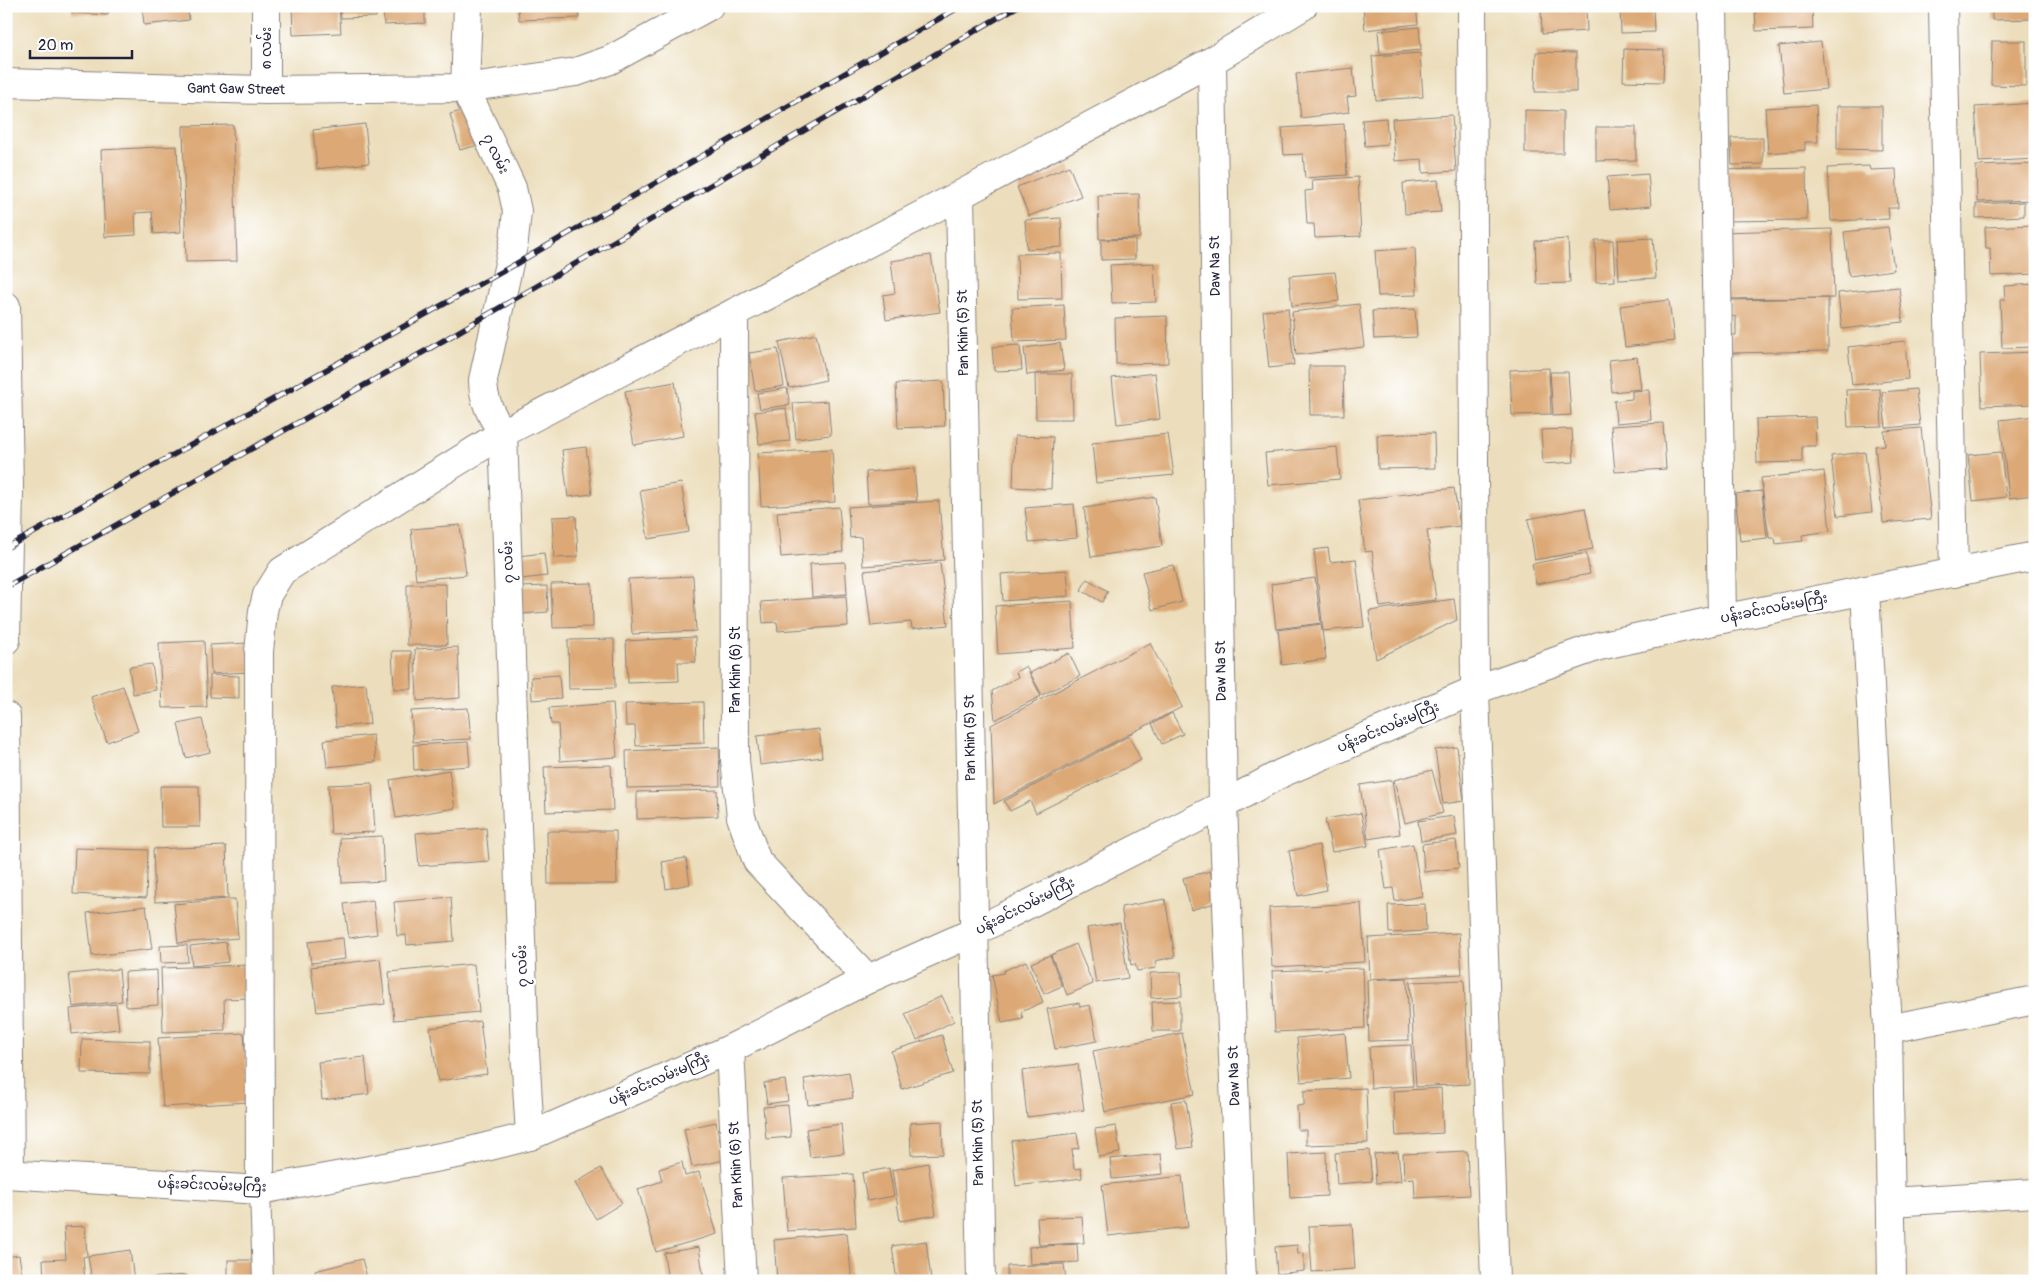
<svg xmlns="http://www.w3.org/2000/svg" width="2041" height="1287" viewBox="0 0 2041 1287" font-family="Pangolin,'Noto Sans Myanmar',sans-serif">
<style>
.building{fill:#dca874}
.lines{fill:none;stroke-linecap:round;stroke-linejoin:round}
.service-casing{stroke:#87807c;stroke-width:22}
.minor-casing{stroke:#87807c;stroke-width:30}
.primary-casing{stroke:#87807c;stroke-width:30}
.service{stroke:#fff;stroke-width:20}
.minor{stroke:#fff;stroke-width:28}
.primary{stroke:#fff;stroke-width:28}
.rail-casing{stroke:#22223b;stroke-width:5.5}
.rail{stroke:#fff;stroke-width:4;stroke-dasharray:11;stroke-linecap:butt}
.labels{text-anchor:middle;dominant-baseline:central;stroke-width:5;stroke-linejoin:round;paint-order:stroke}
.street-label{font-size:14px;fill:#22223b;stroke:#fff}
</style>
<rect width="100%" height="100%" fill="#fff"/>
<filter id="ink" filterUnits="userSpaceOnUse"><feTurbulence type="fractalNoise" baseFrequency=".02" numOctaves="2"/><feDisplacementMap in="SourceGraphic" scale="10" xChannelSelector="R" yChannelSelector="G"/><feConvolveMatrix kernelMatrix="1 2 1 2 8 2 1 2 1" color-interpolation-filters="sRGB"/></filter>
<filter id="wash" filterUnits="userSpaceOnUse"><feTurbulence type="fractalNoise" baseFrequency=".0096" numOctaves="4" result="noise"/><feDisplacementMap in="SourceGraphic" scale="20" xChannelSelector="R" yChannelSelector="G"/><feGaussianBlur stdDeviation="1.12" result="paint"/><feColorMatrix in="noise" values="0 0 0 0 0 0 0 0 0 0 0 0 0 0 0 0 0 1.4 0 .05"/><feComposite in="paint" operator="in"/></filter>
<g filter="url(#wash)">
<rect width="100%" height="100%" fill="#ecdebc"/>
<g id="blocks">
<g class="building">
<path d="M72 6H108V15L72 13Z"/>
<path d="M142 6H188L189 20 144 25Z"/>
<path d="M292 6H339L341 33 293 35Z"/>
<path d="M340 6H376V17L341 18Z"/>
<path d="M383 6H425V23L384 25Z"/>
<path d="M518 6H578L579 18 519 20Z"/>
<path d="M1363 6H1416L1418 24 1365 30Z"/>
<path d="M1541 6H1586L1587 31 1542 34Z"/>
<path d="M1620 6H1653L1654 32 1621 33Z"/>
<path d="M1755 6H1812L1813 29 1756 31Z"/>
<path d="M1992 6H2035V19L1992 20Z"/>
<path d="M1419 27 1421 50 1380 54 1378 31Z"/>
<path d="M1992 41H2026V86L1991 85Z"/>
<path d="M1821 42 1826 89 1784 93 1779 46Z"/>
<path d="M1624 49 1664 50 1663 82 1623 81Z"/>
<path d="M1536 52 1576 53V92H1535Z"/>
<path d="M1420 53 1423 97 1376 100 1372 56Z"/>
<path d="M1353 68 1356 96 1347 97 1349 112 1301 118 1296 74Z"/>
<path d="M2035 103V159L1979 162 1975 107Z"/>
<path d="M1816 105 1818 142H1805V150L1768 153 1765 108Z"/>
<path d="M1837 106H1882V150L1837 149Z"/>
<path d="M472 108 482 144 460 150 450 114Z"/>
<path d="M1525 110 1563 111V153H1525Z"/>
<path d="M1452 115 1456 171 1423 173 1422 159 1395 161 1392 119Z"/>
<path d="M1386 118 1388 144 1365 146 1362 120Z"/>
<path d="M365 124 369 163 317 169 313 130Z"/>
<path d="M1344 124 1347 175 1305 178 1303 154 1284 155 1282 128Z"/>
<path d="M233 125 237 261 186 262 183 126Z"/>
<path d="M1596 127H1636V160L1596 161Z"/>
<path d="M1731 138H1763V164L1732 165Z"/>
<path d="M177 146 181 232 154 234 152 212 135 213 136 235 105 237 101 150Z"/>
<path d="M2035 164V200L1977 202 1976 166Z"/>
<path d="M1069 166 1081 196 1029 216 1017 187Z"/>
<path d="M1869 166 1870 170 1896 169 1898 208H1888L1889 219 1831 221 1828 168Z"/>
<path d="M1806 168 1807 220 1720 221 1719 170Z"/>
<path d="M1648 174 1651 206 1610 210 1607 177Z"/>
<path d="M1358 177 1361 236 1315 238 1314 224H1307L1305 191 1313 190 1312 180Z"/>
<path d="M1438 180 1441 212 1405 214 1403 183Z"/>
<path d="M1139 194 1140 238 1099 239 1098 195Z"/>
<path d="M2024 202V216L1976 218V204Z"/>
<path d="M1061 218 1062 247 1027 249 1025 220Z"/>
<path d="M2035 225V274L1991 276 1990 248H1986L1985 227Z"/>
<path d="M1888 227 1894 270 1849 276 1844 232Z"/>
<path d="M1832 229 1834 298 1721 299 1720 232Z"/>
<path d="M1653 238 1656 278 1619 280 1617 240Z"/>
<path d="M1135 239V259L1101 260V240Z"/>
<path d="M1568 239 1570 283 1537 284 1535 241Z"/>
<path d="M1595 240H1613L1615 281 1596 282Z"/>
<path d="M1415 248 1417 295 1378 296 1375 251Z"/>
<path d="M1061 253 1062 298 1018 299 1017 254Z"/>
<path d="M931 255 940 312 886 320 883 295 895 293 891 261Z"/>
<path d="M1154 263 1156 302 1112 303 1110 265Z"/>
<path d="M1335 272 1339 301 1292 306 1289 276Z"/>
<path d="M2035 284V347L2002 348 2000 300H2005L2004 286Z"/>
<path d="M1899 287 1903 322 1842 329 1838 293Z"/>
<path d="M1828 298V351L1731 353V335H1736V317L1731 316 1730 300Z"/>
<path d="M1669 300 1674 341 1625 347 1620 306Z"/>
<path d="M1359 304 1364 347 1296 355 1292 312Z"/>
<path d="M1064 305 1066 340 1014 342 1012 308Z"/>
<path d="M1288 308 1294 365 1269 368 1263 311Z"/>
<path d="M1415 309 1417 337 1374 339 1372 311Z"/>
<path d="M1167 316 1168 363 1116 364 1115 318Z"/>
<path d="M816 334 826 380 789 388 779 342Z"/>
<path d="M1905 341 1908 379 1852 385 1848 347Z"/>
<path d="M1060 343 1064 370 1027 375 1024 348Z"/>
<path d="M1020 345 1022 370 994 371 992 347Z"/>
<path d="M778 349 784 386 755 391 749 353Z"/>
<path d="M2035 352V404L1982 406 1980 354Z"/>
<path d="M1637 357 1641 389 1612 392 1609 360Z"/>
<path d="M1309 366H1343L1344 415H1310Z"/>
<path d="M1549 368 1551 414 1512 415 1510 370Z"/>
<path d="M1550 372H1568L1571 415 1553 416Z"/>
<path d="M1155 373 1160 419 1117 424 1112 378Z"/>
<path d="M1035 374H1072L1073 419H1036Z"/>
<path d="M943 381 945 426 898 428 896 384Z"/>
<path d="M675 382 683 436 634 445 625 391Z"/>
<path d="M787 388 790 405 760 409 757 393Z"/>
<path d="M1880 389 1882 426 1848 427 1846 390Z"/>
<path d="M1916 389 1920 425 1886 428 1882 392Z"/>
<path d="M1649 390 1651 420 1616 423 1614 401 1632 399V391Z"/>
<path d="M828 401 831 435 796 439 793 403Z"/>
<path d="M786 408 790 441 759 444 755 412Z"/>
<path d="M2035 416V495L2009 498 2000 420Z"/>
<path d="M1815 417 1816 446H1802V462L1757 463 1756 419Z"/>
<path d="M1663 423 1666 469 1615 472 1611 426Z"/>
<path d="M1921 428 1931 519 1883 523 1875 446 1885 445 1884 431Z"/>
<path d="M1572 429 1574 462 1543 464 1541 430Z"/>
<path d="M1434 433 1435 468 1378 469 1377 435Z"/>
<path d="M1168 434 1174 475 1096 483 1092 443Z"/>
<path d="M1015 436 1053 437 1051 489 1013 487Z"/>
<path d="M586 447 592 494 568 497 562 450Z"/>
<path d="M1337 447 1340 479 1268 485 1265 453Z"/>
<path d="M832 449 835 502 761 506 758 453Z"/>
<path d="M1865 452 1872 512 1838 516 1831 456Z"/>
<path d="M2001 452 2006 497 1973 501 1968 455Z"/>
<path d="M914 468 917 501 868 504 866 472Z"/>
<path d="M1824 471 1830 531 1802 535 1803 541 1776 544 1775 538H1769L1761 478Z"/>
<path d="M681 483 689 532 648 539 640 490Z"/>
<path d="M1454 488 1460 526 1427 530 1436 600 1380 607 1372 551 1365 552 1358 500Z"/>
<path d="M1762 491 1767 538 1740 541 1735 494Z"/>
<path d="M1155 497 1162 546 1091 557 1084 508Z"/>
<path d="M939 501 944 560 863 566 861 537 850 538 848 507Z"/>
<path d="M1074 504 1077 538 1029 542 1025 508Z"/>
<path d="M839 507 843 552 781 557 777 512Z"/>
<path d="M1585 508 1593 549 1535 560 1528 519Z"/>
<path d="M576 516 578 557 554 558 552 517Z"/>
<path d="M460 525 466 575 416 580 411 529Z"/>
<path d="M1328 548 1330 562 1356 559 1364 627 1323 631 1314 550Z"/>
<path d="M544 553 547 576 521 579 518 556Z"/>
<path d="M1586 553 1590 574 1536 584 1532 564Z"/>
<path d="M845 562 847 594 812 597 810 564Z"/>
<path d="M940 563 948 625 912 629 911 622 871 626 864 571Z"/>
<path d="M1173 565 1182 602 1152 610 1142 572Z"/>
<path d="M1067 570 1069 596 1003 601 1001 574Z"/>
<path d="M693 576 696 631 632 634 628 579Z"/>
<path d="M1315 578 1321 623 1276 629 1271 584Z"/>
<path d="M1087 579 1108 591 1102 602 1081 590Z"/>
<path d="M592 583 593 627 553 628 551 584Z"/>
<path d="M407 584H446L447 645H407Z"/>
<path d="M547 586 548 612 522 614 520 587Z"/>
<path d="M846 596 848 626 778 631 777 622 763 623 761 602Z"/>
<path d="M1454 599 1457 620 1376 659 1369 611Z"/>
<path d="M1072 601 1075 648 998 654 995 606Z"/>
<path d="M1321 624 1326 659 1282 665 1278 630Z"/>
<path d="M695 637 696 662H678L679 681 628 683 626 641Z"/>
<path d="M614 639 615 688 569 689 568 640Z"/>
<path d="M204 641 207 707 162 708 159 643Z"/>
<path d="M248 643 250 672 211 674 210 645Z"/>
<path d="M1150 643 1182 707 994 804 991 725Z"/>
<path d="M458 647 460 698 417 701 415 649Z"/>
<path d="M392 651H411L412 689H394Z"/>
<path d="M1069 653 1080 676 1042 695 1030 673Z"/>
<path d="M152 664 156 690 133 694 129 667Z"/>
<path d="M1026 666 1041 696 995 720 992 691 1018 677 1016 672Z"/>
<path d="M210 675 239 676V698L210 697Z"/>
<path d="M559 675 561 698 532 700 531 677Z"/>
<path d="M366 684 370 724 336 727 332 687Z"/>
<path d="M123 686 138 731 107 742 91 697Z"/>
<path d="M703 702 704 743 636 746 635 726H626L625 704Z"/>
<path d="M613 703 617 757 560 761 558 724H551L549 708Z"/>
<path d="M468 708 471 739 413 742 411 711Z"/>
<path d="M1172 713 1183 734 1162 744 1152 724Z"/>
<path d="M202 719 210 752 186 758 178 724Z"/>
<path d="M819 729 822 757 760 765 757 736Z"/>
<path d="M373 735 376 762 327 767 324 740Z"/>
<path d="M1129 736 1141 760 1036 813 1030 801 1010 811 1004 801Z"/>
<path d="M468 742 470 766 414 770 413 745Z"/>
<path d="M719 747 720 786 627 788 626 751Z"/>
<path d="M1457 747 1464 801 1443 804 1435 750Z"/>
<path d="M611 765 613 810 546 812 544 767Z"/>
<path d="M449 770 455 808 396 818 390 780Z"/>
<path d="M1432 770 1443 813 1405 823 1394 780Z"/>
<path d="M1392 780 1400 834 1368 839 1360 785Z"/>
<path d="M372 783 375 832 331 834 328 785Z"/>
<path d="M160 786H199L200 827H161Z"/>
<path d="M717 790 718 816 637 819V792Z"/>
<path d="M1361 813 1368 846 1332 852 1325 819Z"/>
<path d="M1454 816 1457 835 1421 841 1418 821Z"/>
<path d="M486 828 489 861 419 866 416 833Z"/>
<path d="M547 831H616L617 884H548Z"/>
<path d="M382 836 384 881 342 883 340 838Z"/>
<path d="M1456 840 1459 868 1424 872 1422 844Z"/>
<path d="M1413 844 1422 896 1395 901 1393 888 1386 889 1380 850Z"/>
<path d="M1319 845 1327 890 1298 896 1289 851Z"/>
<path d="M226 846 228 898 155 902 153 849Z"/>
<path d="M75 848 148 850 146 898 73 894Z"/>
<path d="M686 858 690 884 666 889 662 862Z"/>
<path d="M1210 871 1218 902 1191 910 1183 878Z"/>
<path d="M451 897 454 941 407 945 406 935 397 936 394 902Z"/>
<path d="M227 899H235L238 938 178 943 174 904Z"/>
<path d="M1165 899 1175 957 1155 961 1156 968 1137 971 1135 964 1131 965 1121 907Z"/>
<path d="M373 900 377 934 349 938 344 904Z"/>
<path d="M1361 903 1365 962 1272 967 1269 908Z"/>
<path d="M1425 904 1426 931 1389 933 1388 905Z"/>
<path d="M146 906 152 949 92 956 87 913Z"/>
<path d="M1120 923 1128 978 1096 983 1087 928Z"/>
<path d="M1459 933 1462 974 1370 979 1368 938Z"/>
<path d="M343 938 345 959 311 963 308 942Z"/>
<path d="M226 942 228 962 192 966 190 946Z"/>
<path d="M1076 944 1093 984 1067 995 1051 955Z"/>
<path d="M187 945 188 962 161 963 160 946Z"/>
<path d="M1050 955 1062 986 1044 994 1031 963Z"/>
<path d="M380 959 385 1004 317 1012 311 967Z"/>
<path d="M1026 961 1043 1002 1021 1012 1023 1019 1002 1023 992 975 1004 973 1003 971Z"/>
<path d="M474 964 479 1012 394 1020 389 972Z"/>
<path d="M249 965 250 998 224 999 225 1030 163 1032 161 968Z"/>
<path d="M1363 968 1365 1028 1275 1032 1272 971Z"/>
<path d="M119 969 122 1001 73 1007 69 974Z"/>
<path d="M157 970 158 1005 126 1007 125 972Z"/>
<path d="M1181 972 1182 996 1151 998 1150 973Z"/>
<path d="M1407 978 1409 1040 1369 1041 1367 980Z"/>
<path d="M1464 980 1469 1084 1416 1087 1410 982Z"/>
<path d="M942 996 954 1021 917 1040 905 1014Z"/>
<path d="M1180 1001V1031H1153L1152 1002Z"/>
<path d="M1079 1003 1080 1007 1090 1005 1097 1041 1055 1049 1047 1009Z"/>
<path d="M116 1004 119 1029 72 1034 70 1009Z"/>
<path d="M480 1021 487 1074 438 1081 430 1028Z"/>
<path d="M244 1033 249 1102 163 1107 158 1038Z"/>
<path d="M1182 1033 1195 1094 1105 1112 1093 1051Z"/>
<path d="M1345 1033 1349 1078 1301 1082 1297 1038Z"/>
<path d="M942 1035 953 1073 902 1089 891 1051Z"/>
<path d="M82 1039 150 1041V1074L81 1073Z"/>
<path d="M1411 1045 1413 1086 1371 1088 1369 1047Z"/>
<path d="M365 1057 369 1094 322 1100 318 1062Z"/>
<path d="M1078 1064 1084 1110 1027 1117 1022 1071Z"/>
<path d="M849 1072 853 1098 808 1105 804 1079Z"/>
<path d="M785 1080 788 1101 767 1104 764 1083Z"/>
<path d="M1366 1088 1368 1143 1306 1145V1130H1298L1297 1106 1304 1105V1091Z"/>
<path d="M1441 1088 1443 1133 1396 1136 1393 1091Z"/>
<path d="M1186 1100 1193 1147 1178 1149 1171 1102Z"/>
<path d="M788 1105 791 1137 766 1139 763 1107Z"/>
<path d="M942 1121 943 1154 911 1155 910 1123Z"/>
<path d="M716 1122 724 1160 692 1167 684 1129Z"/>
<path d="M841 1124 844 1153 810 1157 806 1129Z"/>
<path d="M1116 1126 1120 1153 1099 1157 1095 1129Z"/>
<path d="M1077 1133 1079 1148 1072 1149 1074 1169 1081 1168 1082 1178 1016 1186 1011 1141Z"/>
<path d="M1369 1150 1372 1181 1337 1184 1335 1153Z"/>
<path d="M1467 1151 1469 1195 1415 1198 1414 1178 1404 1179 1403 1154Z"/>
<path d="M1326 1152 1327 1196 1290 1198 1288 1154Z"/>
<path d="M1398 1152 1401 1181 1376 1183 1374 1154Z"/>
<path d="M1161 1154 1163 1174 1112 1179 1110 1159Z"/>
<path d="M682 1162 685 1176 699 1172 717 1234 656 1252 638 1189 662 1181 659 1169Z"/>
<path d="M928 1163 936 1215 900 1221 892 1170Z"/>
<path d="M601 1168 622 1203 596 1219 575 1183Z"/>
<path d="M889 1168 894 1196 867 1201 862 1173Z"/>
<path d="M853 1174 856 1227 787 1231 783 1178Z"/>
<path d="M1182 1176 1188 1227 1108 1236 1102 1185Z"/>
<path d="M1082 1216 1084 1243 1039 1245 1037 1218Z"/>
<path d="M1352 1224 1355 1269 1312 1272 1309 1226Z"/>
<path d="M85 1226 87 1256 83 1257 85 1281H44L43 1260 66 1259 64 1227Z"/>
<path d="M847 1233 852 1281H777L774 1240Z"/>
<path d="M926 1241 931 1279 897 1281 892 1246Z"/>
<path d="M1077 1244 1078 1262 1030 1264 1029 1247Z"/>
<path d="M1297 1245 1298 1254 1304 1253V1271L1277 1274 1275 1247Z"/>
<path d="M699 1247 704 1281H668L664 1253Z"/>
<path d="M130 1250 134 1281H92L88 1256Z"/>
<path d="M19 1255 23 1281H6V1257Z"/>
<path d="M362 1259 368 1281H318L315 1271Z"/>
<rect x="228" y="1260" width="31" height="21"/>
<path d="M1064 1264 1066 1280 1007 1281V1266Z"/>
<path d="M186 1275 187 1281H137V1279Z"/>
<path d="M1152 1278 1153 1281H1120V1279Z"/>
<path d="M1372 1278V1281H1323V1279Z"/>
</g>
</g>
</g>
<g filter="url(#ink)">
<use href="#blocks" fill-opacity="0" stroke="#87807c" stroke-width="1"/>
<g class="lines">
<defs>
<path id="service" d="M260 1190 263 1281"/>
<g id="minor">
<path d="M266 6V90"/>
<path d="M468 6 465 88 512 188 517 211 514 241 483 380C483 401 492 417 503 433L525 1051 530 1136"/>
<path d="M1472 6 1475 690 1495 1281"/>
<path d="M1713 6 1722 619"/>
<path d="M1943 6 1954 573"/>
<path d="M1212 61 1223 805 1242 1281"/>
<path d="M6 83 266 90 465 88 576 72 610 60 709 6"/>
<path d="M960 195 981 1281"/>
<path d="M6 306 9 491 6 640"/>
<path d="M734 313 735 760 741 817 757 861 868 979"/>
<path d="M1865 590 1888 1029 1892 1281"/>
<path d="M6 716 10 1174"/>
<path d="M1888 1029 2035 1000"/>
<path d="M730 1049 742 1281"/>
<path d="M260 1190 259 652 263 611 267 595 282 571 503 433 960 195 1212 61 1303 6"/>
<path d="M1891 1202 2035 1193"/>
</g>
<path id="primary" d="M6 1174 260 1190 462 1153 530 1136 730 1049 868 979 974 932 1223 805 1282 773 1475 690 1599 646 1722 619 2035 556"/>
</defs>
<use href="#service" class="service-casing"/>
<use href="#minor" class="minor-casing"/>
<use href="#primary" class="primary-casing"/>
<use href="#service" class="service"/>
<use href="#minor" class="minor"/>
<use href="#primary" class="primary"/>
<defs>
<g id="rail">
<path d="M6 548 507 269 961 6"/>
<path d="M6 587 427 350 1018 6"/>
</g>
</defs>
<use href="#rail" class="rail-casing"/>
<use href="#rail" class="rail"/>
</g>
</g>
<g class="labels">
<g class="street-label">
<text transform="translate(266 48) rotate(-90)">၈ လမ်း</text>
<text transform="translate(236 89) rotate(1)">Gant Gaw Street</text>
<text transform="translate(496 154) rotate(65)">၇ လမ်း</text>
<text transform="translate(1215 266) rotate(-91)">Daw Na St</text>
<text transform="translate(963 333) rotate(-91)">Pan Khin (5) St</text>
<text transform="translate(508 562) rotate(-92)">၇ လမ်း</text>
<text transform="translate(1774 608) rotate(-11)">ပန်းခင်းလမ်းမကြီး</text>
<text transform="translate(735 670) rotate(-90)">Pan Khin (6) St</text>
<text transform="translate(1221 671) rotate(-91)">Daw Na St</text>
<text transform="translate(1388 727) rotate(-23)">ပန်းခင်းလမ်းမကြီး</text>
<text transform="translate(970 738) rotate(-91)">Pan Khin (5) St</text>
<text transform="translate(1025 906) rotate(-27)">ပန်းခင်းလမ်းမကြီး</text>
<text transform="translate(522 966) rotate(-92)">၇ လမ်း</text>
<text transform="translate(1234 1076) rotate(-92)">Daw Na St</text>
<text transform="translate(659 1079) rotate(-24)">ပန်းခင်းလမ်းမကြီး</text>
<text transform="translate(978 1143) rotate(-91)">Pan Khin (5) St</text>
<text transform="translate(736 1165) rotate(-93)">Pan Khin (6) St</text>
<text transform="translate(212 1185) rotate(2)">ပန်းခင်းလမ်းမကြီး</text>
</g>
</g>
<rect width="2041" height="1287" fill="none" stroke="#fff" stroke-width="25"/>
<path d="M30 50v8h102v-8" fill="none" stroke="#22223b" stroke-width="2.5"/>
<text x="38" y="50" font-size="15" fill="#22223b" stroke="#ffffff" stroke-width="4" paint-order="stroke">20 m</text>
</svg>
